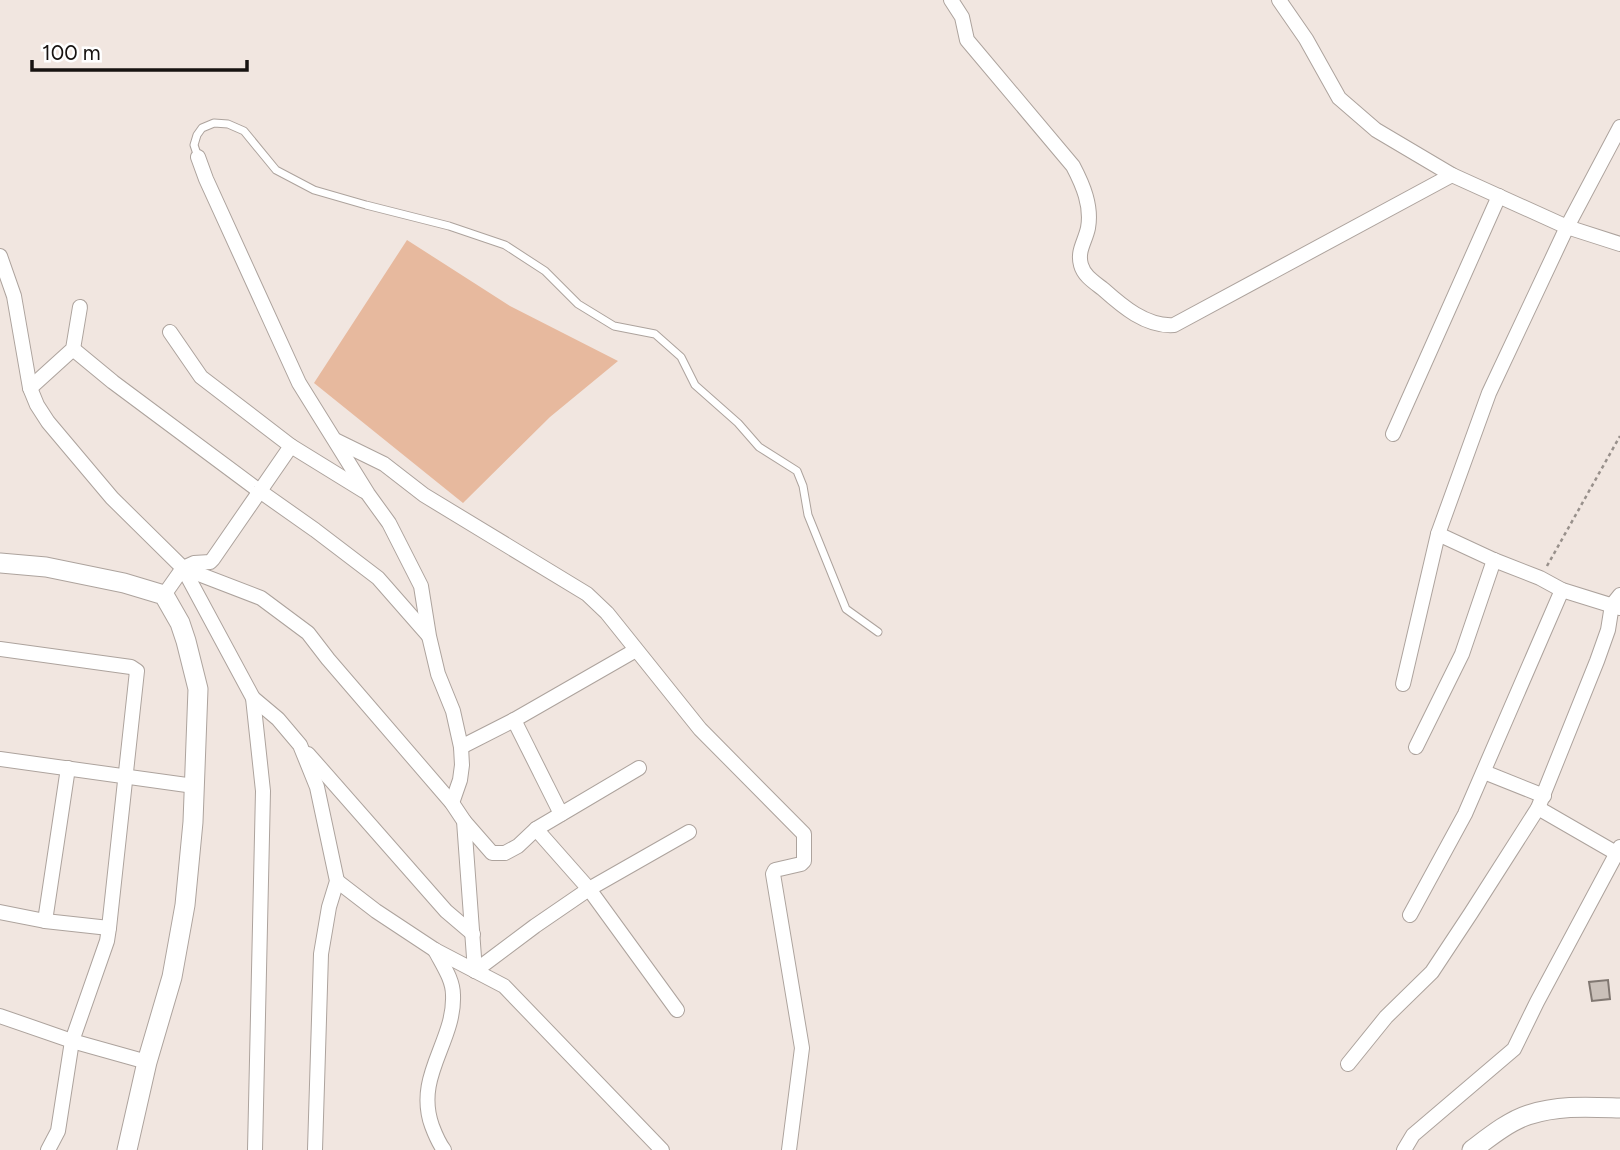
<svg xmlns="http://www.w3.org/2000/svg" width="1620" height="1150" viewBox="0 0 1620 1150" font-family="Figtree,sans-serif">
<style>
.green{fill:#e7b99e}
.building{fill:#cac0b9;stroke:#807771;stroke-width:2}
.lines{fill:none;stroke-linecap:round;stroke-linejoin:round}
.service-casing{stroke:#ada39d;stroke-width:9}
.minor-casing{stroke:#ada39d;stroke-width:16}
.secondary-casing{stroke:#ada39d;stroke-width:21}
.path{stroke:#98908b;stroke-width:2.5;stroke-dasharray:3.5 3.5;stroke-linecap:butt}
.service{stroke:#fff;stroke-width:7}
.minor{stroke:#fff;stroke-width:14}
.secondary{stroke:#fff;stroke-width:19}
</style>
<rect width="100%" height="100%" fill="#f1e6e0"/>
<path class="green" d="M407 240 510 306 618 361 550 417 463 503 314 383Z"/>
<path class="building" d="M1608 980 1610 999 1592 1001 1589 982Z"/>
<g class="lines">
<defs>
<path id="service" d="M198 157 194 145 197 135 202 128 214 123 228 124 244 131 276 170 314 190 366 205 449 226 505 245 545 271 578 304 614 326 655 334 681 357 695 385 738 423 759 447 797 471 803 486 808 515 846 609 878 632"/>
<g id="minor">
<path d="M951 0 962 17 967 40 1073 166C1083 185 1092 206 1088 228 1085 242 1077 251 1081 265 1084 276 1094 282 1103 289 1122 306 1146 327 1174 325L1452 175"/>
<path d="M1279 0 1306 39 1339 98 1376 130 1452 175 1567 227 1620 244"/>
<path d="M1620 127 1567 227 1489 393 1438 534 1494 560 1540 578 1562 590 1620 608"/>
<path d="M198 157 206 179 299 383 368 494 389 523 421 586 429 636 438 674 453 711 461 747 462 765 460 780 452 803"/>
<path d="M0 256 14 296 30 388 37 405 48 422 112 498 183 568 253 698 263 791 255 1150"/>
<path d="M170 332 201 377 291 446 213 559 210 562 194 563 183 568"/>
<path d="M73 349 113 382 254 487 315 530 378 578 428 635"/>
<path d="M30 388 73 349 80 307"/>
<path d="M1393 434 1499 196"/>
<path d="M337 441 384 464 424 495 587 594 607 613 700 729 804 834V861L801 864 775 870 773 874 802 1048 789 1150"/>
<path d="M291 446 364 491"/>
<path d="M164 595 183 568 261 598 308 633 328 659 452 803 464 821 475 971"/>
<path d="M0 649 131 667 137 671 109 928 107 941 72 1041 58 1131 48 1150"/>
<path d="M1403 684 1438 534"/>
<path d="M253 698 278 719 300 745 317 787 337 881 329 907 321 954 315 1150"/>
<path d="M514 720 561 814"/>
<path d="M461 747 514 720 636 650"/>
<path d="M1416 747 1462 654 1494 560"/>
<path d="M308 754 446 911 473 934"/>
<path d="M0 759 194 786"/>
<path d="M1484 772 1544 796"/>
<path d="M1538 808 1616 853"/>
<path d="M464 821 492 853H505L518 846 536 829 639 768"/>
<path d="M536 829 589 889 677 1010"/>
<path d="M337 881 376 911 435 950 504 986 662 1150"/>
<path d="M0 912 45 921 109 928"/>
<path d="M1410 915 1465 814 1562 590"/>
<path d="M45 921 68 768"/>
<path d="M435 950C442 964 453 979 453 995 455 1042 414 1076 432 1126 435 1134 438 1142 444 1150"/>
<path d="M475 971 535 926 589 889 689 832"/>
<path d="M0 1016 72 1041 147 1062"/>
<path d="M1348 1064 1386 1017 1432 972 1471 913 1538 808 1597 661 1608 630 1612 605 1620 595"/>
<path d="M1404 1150 1413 1135 1514 1049 1537 1002 1620 847"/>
</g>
<g id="secondary">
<path d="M0 563 46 567 124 583 164 595 180 623 186 641 198 689 193 822 185 905 172 977 147 1062 127 1150"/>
<path d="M1472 1150C1488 1138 1509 1121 1528 1115 1559 1105 1588 1107 1620 1108"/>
</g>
</defs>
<use href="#service" class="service-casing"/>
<use href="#minor" class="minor-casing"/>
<use href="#secondary" class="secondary-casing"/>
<path class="path" d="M1547 566 1620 436"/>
<use href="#service" class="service"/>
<use href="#minor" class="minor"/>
<use href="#secondary" class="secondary"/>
</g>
<path d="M32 60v10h215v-10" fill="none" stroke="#171311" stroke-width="3.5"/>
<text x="42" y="60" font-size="21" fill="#171311" stroke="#ffffff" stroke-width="5" paint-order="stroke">100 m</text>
</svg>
